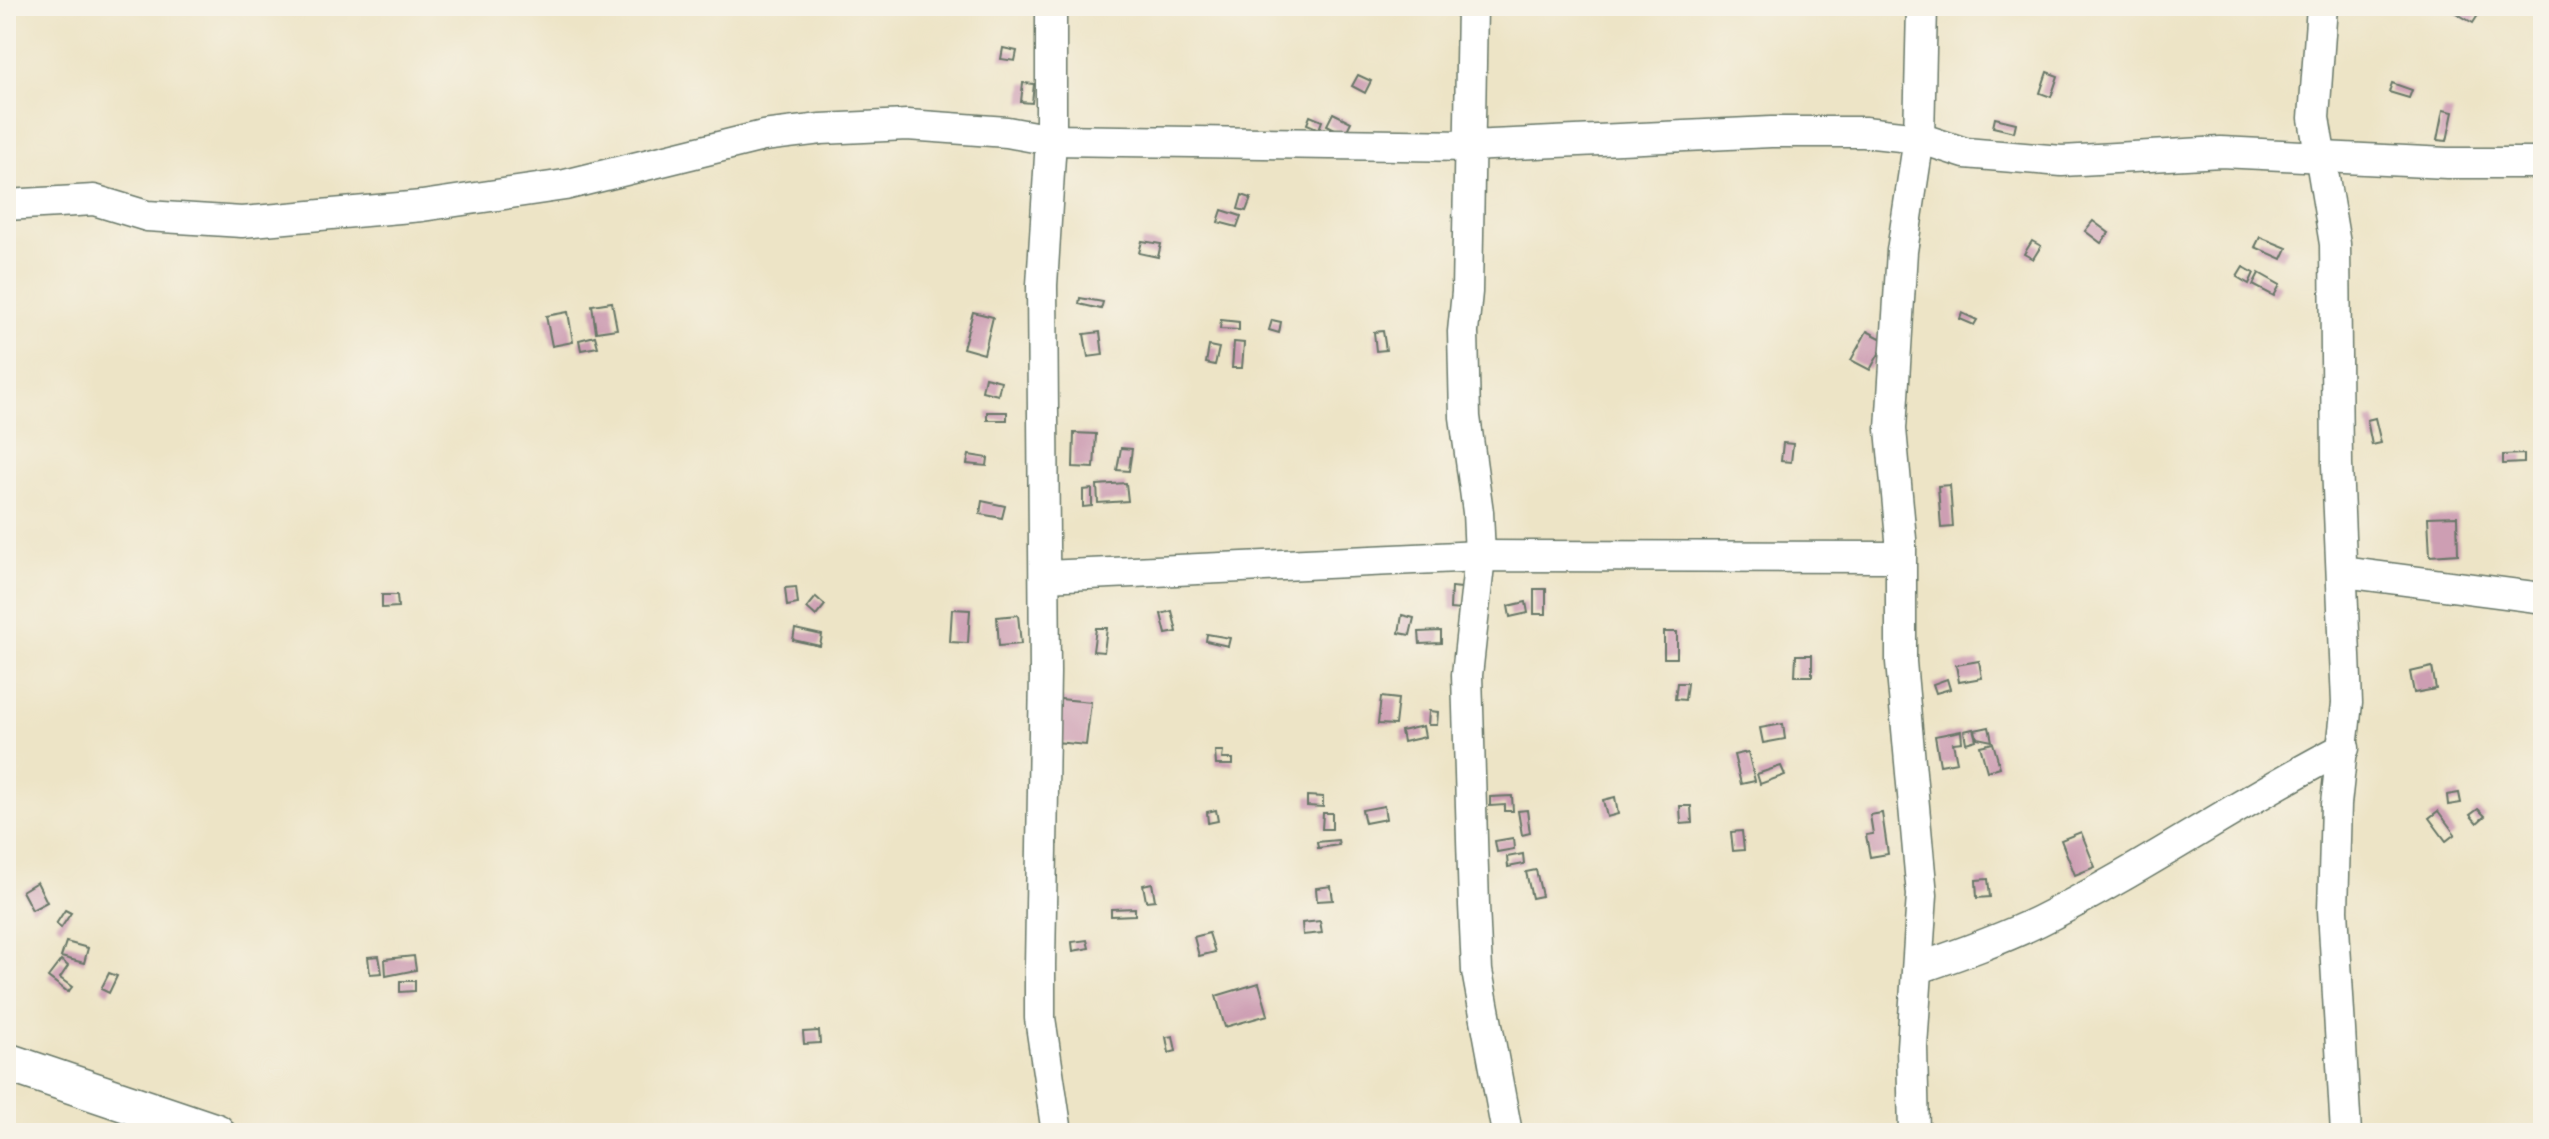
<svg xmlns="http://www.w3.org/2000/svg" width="2549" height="1139" viewBox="0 0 2549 1139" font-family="Dekko,sans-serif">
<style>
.building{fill:#cd9eb3}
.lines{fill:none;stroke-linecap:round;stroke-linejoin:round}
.minor-casing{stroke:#677767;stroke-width:33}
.major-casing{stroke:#677767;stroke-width:41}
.minor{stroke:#fff;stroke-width:30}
.major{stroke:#fff;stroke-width:38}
</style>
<rect width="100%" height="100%" fill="#f7f3e8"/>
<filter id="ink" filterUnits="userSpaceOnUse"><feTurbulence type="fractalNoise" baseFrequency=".0125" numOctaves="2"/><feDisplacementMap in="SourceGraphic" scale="16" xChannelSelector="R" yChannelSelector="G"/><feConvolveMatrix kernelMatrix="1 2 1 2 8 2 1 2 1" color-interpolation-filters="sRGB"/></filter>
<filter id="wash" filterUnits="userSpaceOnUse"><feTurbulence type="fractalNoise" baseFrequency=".006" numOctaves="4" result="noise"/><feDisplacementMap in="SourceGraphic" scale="32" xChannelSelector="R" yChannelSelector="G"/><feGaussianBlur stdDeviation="1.8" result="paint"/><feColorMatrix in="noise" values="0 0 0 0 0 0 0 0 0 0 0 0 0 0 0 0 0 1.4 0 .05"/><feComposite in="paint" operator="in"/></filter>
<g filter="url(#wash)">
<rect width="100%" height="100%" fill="#ede4c6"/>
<g id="blocks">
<g class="building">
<path d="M2444 6H2468L2480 12 2473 23Z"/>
<path d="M1003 48 1017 51 1015 61 1001 59Z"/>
<path d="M2047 72 2058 76 2051 97 2040 93Z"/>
<path d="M1358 75 1371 81 1365 93 1352 86Z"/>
<path d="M1023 83 1034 84 1032 103 1021 102Z"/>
<path d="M2392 83 2412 90 2409 98 2389 92Z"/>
<path d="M2443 110 2453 112 2447 141 2437 140Z"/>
<path d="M1333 113 1351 122 1345 134 1327 125Z"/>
<path d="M1310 116 1322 121 1319 129 1307 124Z"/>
<path d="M1995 118 2016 123 2014 132 1993 127Z"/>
<path d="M1242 195 1251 198 1246 211 1238 209Z"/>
<path d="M1222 210 1241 216 1237 227 1218 222Z"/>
<path d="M2093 221 2109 233 2101 243 2085 231Z"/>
<path d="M2260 237 2287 248 2282 259 2255 247Z"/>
<path d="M1142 241 1161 244 1158 257 1139 253Z"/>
<path d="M2032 241 2041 246 2033 259 2024 254Z"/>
<path d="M2243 267 2254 273 2249 284 2237 277Z"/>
<path d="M2259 273 2280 285 2274 296 2253 285Z"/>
<path d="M1080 298 1103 302 1101 309 1079 304Z"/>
<path d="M612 302 617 329 596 332 592 305Z"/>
<path d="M568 312 573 342 552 346 546 316Z"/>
<path d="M973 312 993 317 984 354 963 348Z"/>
<path d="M1962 313 1977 320 1974 325 1960 319Z"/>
<path d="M1221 320 1239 322V330L1220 329Z"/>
<path d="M1272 320 1281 322 1279 333 1269 330Z"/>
<path d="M1383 331 1386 350 1376 351 1374 332Z"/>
<path d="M1867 331 1886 341 1870 370 1851 360Z"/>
<path d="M1100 332 1103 355 1088 357 1084 334Z"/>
<path d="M595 336 598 347 581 350 579 340Z"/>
<path d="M1234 342 1244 343 1242 368H1232Z"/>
<path d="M1209 346 1219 348 1215 365 1206 363Z"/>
<path d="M985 377 1001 381 998 395 982 391Z"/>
<rect x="987" y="412" width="20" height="8"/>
<path d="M2375 418 2381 443 2372 445 2367 420Z"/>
<path d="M1074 433 1096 434 1094 468 1073 467Z"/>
<path d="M1783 443 1793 444 1791 462 1781 461Z"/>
<path d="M1121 448 1132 449 1129 471 1117 470Z"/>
<path d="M2524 454V463L2503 464V455Z"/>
<path d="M969 455 988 458 987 466 967 464Z"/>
<path d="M1126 483 1128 501 1098 503 1097 485Z"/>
<path d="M1950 485 1953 527 1941 528 1938 486Z"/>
<path d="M1092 489V506L1083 507V490Z"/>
<path d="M982 501 1005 506 1002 518 980 514Z"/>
<path d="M2457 516 2458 554 2430 556 2428 517Z"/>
<path d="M796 587 798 604 787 606 785 588Z"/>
<path d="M1451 587 1462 588 1461 610 1450 609Z"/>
<rect x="1534" y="589" width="12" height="25"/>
<path d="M382 595H397L398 607 382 608Z"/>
<path d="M816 597 825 605 816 616 807 608Z"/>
<path d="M1526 602 1528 613 1510 617 1508 606Z"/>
<path d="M952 609 970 610 968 643 950 642Z"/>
<path d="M1172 611 1177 632 1166 634 1161 614Z"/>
<path d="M1018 615 1021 644 999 646 997 617Z"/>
<path d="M1402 615 1414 618 1410 635 1399 633Z"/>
<path d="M1096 628H1107L1104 652 1093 651Z"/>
<path d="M795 629 822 635 820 646 793 640Z"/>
<path d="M1441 631V643L1420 644 1419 632Z"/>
<rect x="1664" y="632" width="13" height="26"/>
<path d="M1207 634 1230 638 1228 646 1206 641Z"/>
<path d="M1796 655H1812V676H1795Z"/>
<path d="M1979 661 1982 678 1959 682 1956 665Z"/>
<path d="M2432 667 2436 689 2414 693 2410 672Z"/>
<path d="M1947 679 1950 689 1936 693 1933 684Z"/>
<path d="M1677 683H1687L1685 700 1675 699Z"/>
<path d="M1381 697 1398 699 1395 725 1378 724Z"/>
<path d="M1060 699 1091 702 1086 745 1056 742Z"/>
<path d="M1429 711 1438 712 1437 725H1428Z"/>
<path d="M1783 724 1785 739 1763 743 1760 728Z"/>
<path d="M1423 726 1425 737 1403 742 1401 731Z"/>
<path d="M1989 727 1992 741 1977 738 1975 730Z"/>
<path d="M1973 729 1976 740 1966 743 1964 731Z"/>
<path d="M1961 731 1962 742 1953 743 1957 762 1940 765 1935 736Z"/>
<path d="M1993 743 2000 767 1987 771 1980 746Z"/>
<path d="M1215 751H1223L1222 759H1233V765H1216Z"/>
<path d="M1748 752 1755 781 1741 784 1734 755Z"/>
<path d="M1781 766 1785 775 1760 784 1757 774Z"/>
<path d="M2459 793 2461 803 2448 805 2447 795Z"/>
<path d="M1307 796 1323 797V807L1307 806Z"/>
<path d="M1512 796 1513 811H1505V805L1490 806V797Z"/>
<path d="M1615 797 1618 814 1607 817 1603 800Z"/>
<path d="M1384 806 1386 819 1365 823 1362 810Z"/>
<path d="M1680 806H1691L1692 823 1681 824Z"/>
<path d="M2478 809 2485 816 2477 823 2470 815Z"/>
<path d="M1216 810 1218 821 1208 823 1207 812Z"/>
<path d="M1527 810 1530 833 1522 835 1518 811Z"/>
<path d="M2438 811 2455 834 2446 841 2429 818Z"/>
<path d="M1323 813H1332V829H1322Z"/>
<path d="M1882 813 1888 854 1870 857 1866 835 1873 834 1870 815Z"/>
<path d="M1742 831 1744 850 1733 851 1731 832Z"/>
<path d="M2081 832 2095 867 2075 875 2061 840Z"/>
<path d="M1513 838 1514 849 1497 852 1495 841Z"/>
<path d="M1338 840 1339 845 1318 848 1317 842Z"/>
<path d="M1523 854 1524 864 1508 867 1507 857Z"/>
<path d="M1536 870 1542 896 1532 898 1526 872Z"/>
<path d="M1988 879 1990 897 1977 898 1976 880Z"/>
<path d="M37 882 47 902 32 910 22 891Z"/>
<path d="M1152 883 1155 900 1146 901 1143 885Z"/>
<path d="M1331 886 1333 900 1317 901 1316 888Z"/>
<path d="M1135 908V915L1111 916V909Z"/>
<path d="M65 910 71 913 61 928 56 924Z"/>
<path d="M1320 921 1322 933 1303 935 1302 923Z"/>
<path d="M1209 933 1215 952 1199 956 1194 937Z"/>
<path d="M1087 940 1089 948 1073 951 1072 942Z"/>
<path d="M66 942 88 948 84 963 61 957Z"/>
<path d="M379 956 382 973 370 974 368 957Z"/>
<path d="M414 956 416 970 386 976 385 959Z"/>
<path d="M61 960 68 966 60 978 72 987 68 992 48 977Z"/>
<path d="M109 973 117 976 109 993 101 989Z"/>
<path d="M400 981H415V991L400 992Z"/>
<path d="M1259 983 1268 1015 1225 1027 1216 996Z"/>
<path d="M819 1031 820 1043 804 1044 803 1032Z"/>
<path d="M1173 1036 1176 1051 1169 1053 1166 1037Z"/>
</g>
</g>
</g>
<g filter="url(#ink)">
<use href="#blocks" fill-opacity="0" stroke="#677767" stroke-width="2"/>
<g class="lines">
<defs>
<g id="minor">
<path d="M1051 6V140L1042 285 1045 673 1040 965V1018L1057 1133"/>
<path d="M1472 6 1467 292 1463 332 1465 417 1478 512 1480 556 1467 675 1474 905 1477 971 1507 1133"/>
<path d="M2322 6 2314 118 2335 244 2337 465 2347 703 2336 804 2333 910 2346 1133"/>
<path d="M6 205 94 200 147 216 242 222 422 206 565 185 763 136 821 129 907 125 1007 132 1051 140 1469 146 1771 132H1864L1919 138 1965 153 2062 161 2221 152 2447 163H2543"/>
<path d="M2343 572 2543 598"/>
<path d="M1045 576 1480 556 1900 557"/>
<path d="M1919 968C1960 954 2000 940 2039 921 2144 869 2240 801 2344 748"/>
<path d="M1914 1133 1912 1047 1922 895 1901 662V539L1891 429 1902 251 1919 138 1922 6"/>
</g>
<path id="major" d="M6 1062 216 1133"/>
</defs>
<use href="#minor" class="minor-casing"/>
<use href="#major" class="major-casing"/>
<use href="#minor" class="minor"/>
<use href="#major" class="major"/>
</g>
</g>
<rect width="2549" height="1139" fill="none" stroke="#f7f3e8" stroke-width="32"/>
</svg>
